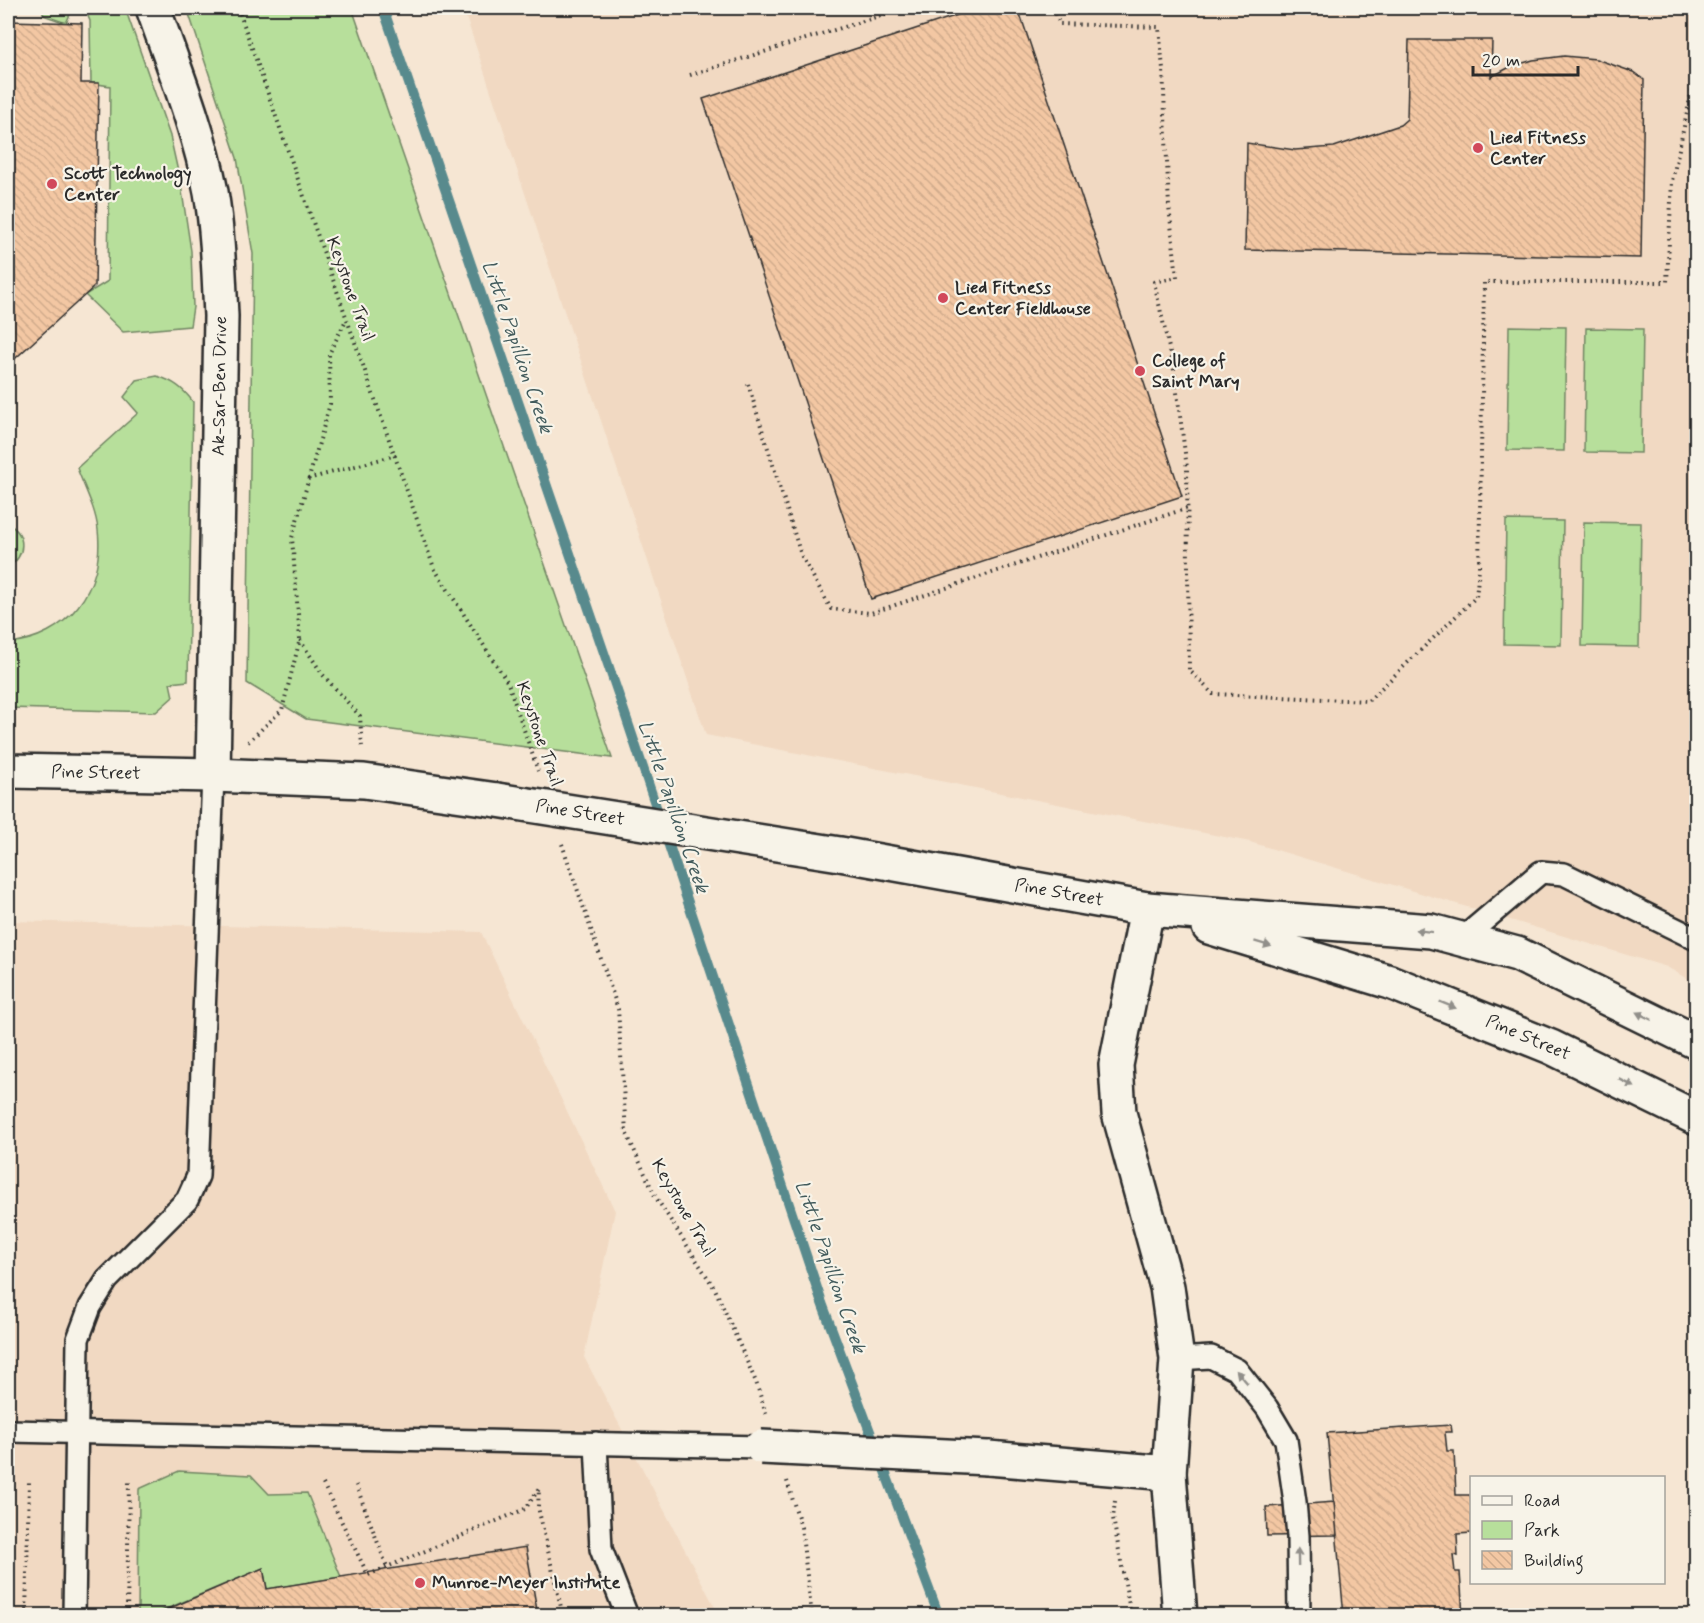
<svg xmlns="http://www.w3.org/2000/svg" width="1704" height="1623" viewBox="0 0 1704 1623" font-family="Mynerve,sans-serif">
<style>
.built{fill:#f1d9c2}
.green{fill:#b7df9b;stroke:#718563;stroke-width:1.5}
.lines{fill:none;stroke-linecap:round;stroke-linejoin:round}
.stream{stroke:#598a8d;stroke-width:10}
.building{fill:url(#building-back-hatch);stroke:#2b2b2b;stroke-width:1.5}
.lane-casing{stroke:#2b2b2b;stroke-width:26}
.street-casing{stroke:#2b2b2b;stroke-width:38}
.secondary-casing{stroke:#2b2b2b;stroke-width:38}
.path{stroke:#2b2b2b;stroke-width:4;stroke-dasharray:1.5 4.5;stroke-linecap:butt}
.lane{stroke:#f7f3e8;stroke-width:21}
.street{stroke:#f7f3e8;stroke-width:33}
.secondary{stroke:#f7f3e8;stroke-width:33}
.street-bridge-casing{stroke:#2b2b2b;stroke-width:38;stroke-linecap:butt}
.secondary-bridge-casing{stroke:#2b2b2b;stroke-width:38;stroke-linecap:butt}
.street-bridge{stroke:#f7f3e8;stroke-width:33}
.secondary-bridge{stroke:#f7f3e8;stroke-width:33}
.oneway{fill:#918f8a}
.poi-dot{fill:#d1495b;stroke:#f7f3e8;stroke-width:2}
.labels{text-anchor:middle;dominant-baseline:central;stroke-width:4.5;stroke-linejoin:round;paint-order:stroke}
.poi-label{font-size:18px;font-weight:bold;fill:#2b2b2b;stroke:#f7f3e8;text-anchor:start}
.street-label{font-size:18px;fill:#2b2b2b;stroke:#f7f3e8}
.water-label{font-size:20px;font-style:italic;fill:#425b5c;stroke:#f7f3e8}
</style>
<defs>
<pattern id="building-back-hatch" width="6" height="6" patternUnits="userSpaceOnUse" patternTransform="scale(1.5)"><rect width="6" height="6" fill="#f3c7a3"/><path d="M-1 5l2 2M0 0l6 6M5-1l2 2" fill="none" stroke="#d0ab8c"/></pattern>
</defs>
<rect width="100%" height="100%" fill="#f6e6d3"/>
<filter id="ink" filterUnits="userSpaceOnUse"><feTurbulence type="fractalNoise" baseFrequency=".0167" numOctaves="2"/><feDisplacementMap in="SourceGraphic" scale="12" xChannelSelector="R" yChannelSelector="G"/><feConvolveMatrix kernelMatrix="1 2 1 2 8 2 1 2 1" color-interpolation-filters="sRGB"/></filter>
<g filter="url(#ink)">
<g class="built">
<path d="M463 8H1696V984L1667 967 1250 842 706 735Z"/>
<path d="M8 921 481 932 615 1211 584 1357 719 1615 8 1616Z"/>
</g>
<g class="green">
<path d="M43 8H125L170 136 181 185 191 251 193 307 190 326 123 332 85 295 108 281 110 86 91 83 90 21 85 9 72 10 66 23 43 15Z"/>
<path d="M187 8H352L612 758 306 719 247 683 253 254 237 158Z"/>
<path d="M1509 326 1566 327 1564 451 1507 450Z"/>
<path d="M1586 328 1643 329 1641 453 1584 452Z"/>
<path d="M157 376C173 381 183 388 193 402L188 681 170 683 173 697 156 712 8 708V643C67 638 105 589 98 530 96 509 84 487 77 468L138 413 124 397 137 380Z"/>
<path d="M1506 520 1563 521 1561 645 1504 644Z"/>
<path d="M1584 522 1641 523 1639 647 1582 646Z"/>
<path d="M8 524C27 534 26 556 8 567Z"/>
<path d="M179 1471 251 1475 269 1494 307 1493 341 1577 267 1589 263 1568 152 1615 138 1616 139 1489Z"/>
</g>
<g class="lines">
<path class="stream" d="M383 8 624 711 822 1303 939 1616"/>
</g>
<g class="building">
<path d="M979 8H1018L1182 496 871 599 703 99Z"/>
<path d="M8 21 82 23 81 83H99L95 286 8 365Z"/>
<path d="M1409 40H1492L1491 77 1510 67 1533 60 1564 56 1596 59 1633 72 1644 80 1641 258 1245 250 1247 143 1295 150 1334 147 1400 125 1407 119Z"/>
<path d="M1451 1425 1452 1432H1445L1447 1451H1454L1456 1495H1471L1472 1504V1533L1457 1534 1458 1556 1453 1555 1455 1572H1460L1463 1616H1344L1327 1433Z"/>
<path d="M1334 1502 1337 1535 1267 1536 1266 1507Z"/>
<path d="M526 1547 538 1616H152L263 1568 267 1589Z"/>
</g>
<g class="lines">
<defs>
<g id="lane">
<path d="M1462 939 1541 872 1564 874 1696 939"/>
<path d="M1177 1359 1211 1357 1237 1370 1267 1408 1286 1440 1295 1502 1298 1536 1299 1616"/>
<path d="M9 1431 761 1447"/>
<path d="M596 1443 601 1549 627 1616"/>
<path d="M74 1616 78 1339 90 1307 107 1280 187 1200 198 1176 213 775"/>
</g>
<g id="street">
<path d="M153 8C174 68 199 129 211 192 218 233 219 275 221 316L213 775"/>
<path d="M988 1458 1169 1473 1177 1359 1167 1287 1119 1113 1116 1065 1147 909"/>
<path d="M1169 1473 1180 1616"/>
</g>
<g id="secondary">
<path d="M8 771 213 775 364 781 497 800"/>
<path d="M840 854 1147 909 1431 931 1517 954 1696 1042"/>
<path d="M1209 927 1390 982 1551 1047 1696 1118"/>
</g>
</defs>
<use href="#lane" class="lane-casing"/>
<use href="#street" class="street-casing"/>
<use href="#secondary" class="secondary-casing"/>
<g class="path">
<path d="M238 8 434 568 508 683 538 771"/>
<path d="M1054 8 1059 24 1159 27 1163 69 1169 207 1177 277 1154 282 1174 370 1187 468 1189 670 1213 694 1368 701 1476 597 1479 569 1484 282H1667L1672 181 1696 72"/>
<path d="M690 75 905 8"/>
<path d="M748 384 801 555 831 609 871 613 1188 508"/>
<path d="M308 479 396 455"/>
<path d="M300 640 323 675 360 716 362 746"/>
<path d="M248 742 282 710 300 639 292 538 330 404 329 354 346 320"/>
<path d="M562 844 618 1009 626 1132 655 1196 715 1289 756 1382 766 1414"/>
<path d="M787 1481 801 1527 812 1616"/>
<path d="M323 1484 368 1575 525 1509 539 1489 538 1507 563 1616"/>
<path d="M356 1485 387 1567"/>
<path d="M1115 1501 1113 1518 1131 1616"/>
<path d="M26 1616 29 1481"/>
<path d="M127 1616 129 1481"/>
</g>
<use href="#lane" class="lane"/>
<use href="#street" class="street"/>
<use href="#secondary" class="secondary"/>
<defs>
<path id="street-bridge" d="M761 1447 988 1458"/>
<path id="secondary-bridge" d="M497 800 840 854"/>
</defs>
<use href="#street-bridge" class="street-bridge-casing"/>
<use href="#secondary-bridge" class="secondary-bridge-casing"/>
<use href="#street-bridge" class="street-bridge"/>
<use href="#secondary-bridge" class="secondary-bridge"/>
</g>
<defs><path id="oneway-solid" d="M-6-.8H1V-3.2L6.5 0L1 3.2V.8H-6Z" transform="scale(1.5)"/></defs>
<g class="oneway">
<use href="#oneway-solid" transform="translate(1424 931) rotate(-173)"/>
<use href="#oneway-solid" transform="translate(1263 944) rotate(17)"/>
<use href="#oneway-solid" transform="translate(1448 1005) rotate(22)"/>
<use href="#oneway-solid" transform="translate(1644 1016) rotate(-154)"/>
<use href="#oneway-solid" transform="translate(1627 1083) rotate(27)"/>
<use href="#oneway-solid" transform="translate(1242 1377) rotate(-131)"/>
<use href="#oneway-solid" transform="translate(1298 1557) rotate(-91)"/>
</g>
</g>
<g class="poi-dot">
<circle cx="1478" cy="148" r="6"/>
<circle cx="52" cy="184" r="6"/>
<circle cx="943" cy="298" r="6"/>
<circle cx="1140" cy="371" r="6"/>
<circle cx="420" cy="1583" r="6"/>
</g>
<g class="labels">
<g class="poi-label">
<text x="1490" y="138">Lied Fitness<tspan x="1490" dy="21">Center</tspan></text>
<text x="64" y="174">Scott Technology<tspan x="64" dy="21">Center</tspan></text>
<text x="955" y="288">Lied Fitness<tspan x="955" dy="21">Center Fieldhouse</tspan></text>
<text x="1152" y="361">College of<tspan x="1152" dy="21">Saint Mary</tspan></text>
<text x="432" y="1583">Munroe-Meyer Institute</text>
</g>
<g class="street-label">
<text transform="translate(350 289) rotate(70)">Keystone Trail</text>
<text transform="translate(220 386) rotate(-89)">Ak-Sar-Ben Drive</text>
<text transform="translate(539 734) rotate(71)">Keystone Trail</text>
<text transform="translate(96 773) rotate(1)">Pine Street</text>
<text transform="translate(580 813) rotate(9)">Pine Street</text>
<text transform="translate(1059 893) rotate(10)">Pine Street</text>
<text transform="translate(1528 1038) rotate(23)">Pine Street</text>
<text transform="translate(683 1208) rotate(60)">Keystone Trail</text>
</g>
<g class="water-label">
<text transform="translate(517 347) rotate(71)">Little Papillion Creek</text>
<text transform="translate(673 807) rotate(71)">Little Papillion Creek</text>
<text transform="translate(830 1267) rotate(71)">Little Papillion Creek</text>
</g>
</g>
<rect width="1704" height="1623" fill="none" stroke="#f7f3e8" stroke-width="30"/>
<rect x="15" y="15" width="1674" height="1593" fill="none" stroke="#2b2b2b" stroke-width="2" filter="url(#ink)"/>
<rect x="1470" y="1476" width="195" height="108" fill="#f7f3e8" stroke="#a5a39c" stroke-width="1.5"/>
<rect x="1482" y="1496" width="30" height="9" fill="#f7f3e8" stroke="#a5a39c" stroke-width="1.5"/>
<text x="1524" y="1506" font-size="18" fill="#2b2b2b">Road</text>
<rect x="1482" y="1521" width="30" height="18" fill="#b7df9b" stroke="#a5a39c" stroke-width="1.5"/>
<text x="1524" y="1536" font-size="18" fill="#2b2b2b">Park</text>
<rect x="1482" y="1551" width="30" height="18" fill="url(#building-back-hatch)" stroke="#a5a39c" stroke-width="1.5"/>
<text x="1524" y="1566" font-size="18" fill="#2b2b2b">Building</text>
<path d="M1473 66v9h105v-9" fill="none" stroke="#2b2b2b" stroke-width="3"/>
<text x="1482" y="66" font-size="18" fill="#2b2b2b" stroke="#f7f3e8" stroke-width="4.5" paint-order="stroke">20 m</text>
</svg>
